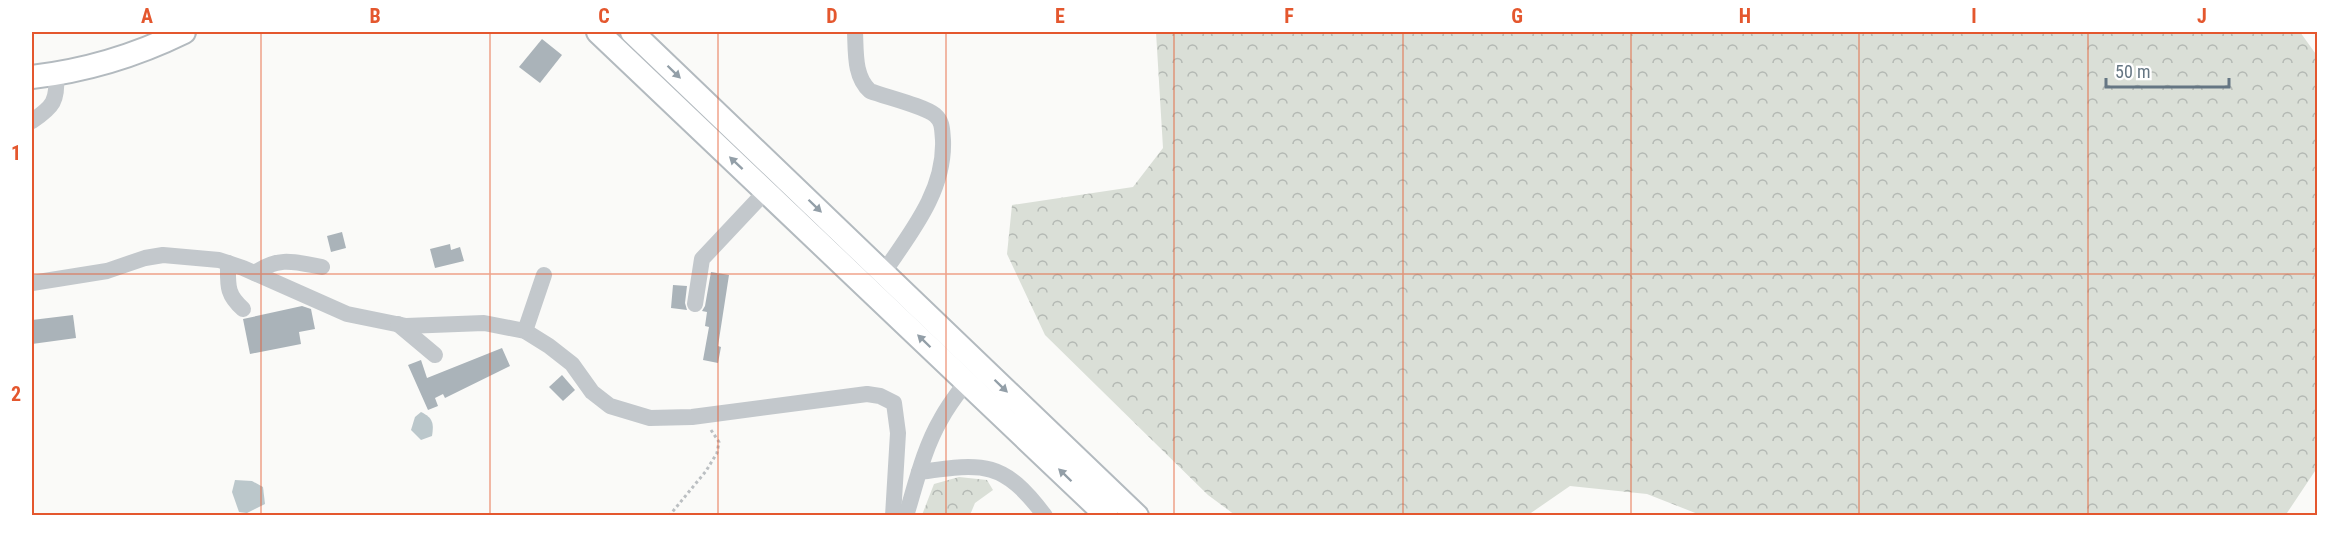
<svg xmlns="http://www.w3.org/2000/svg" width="2349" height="547" viewBox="0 0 2349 547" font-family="'Roboto Condensed',sans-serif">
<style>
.forest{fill:url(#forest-crowns)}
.water{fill:#bbc7cb}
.building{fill:#aab3b9}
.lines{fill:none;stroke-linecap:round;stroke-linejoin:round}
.secondary-casing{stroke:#b3babf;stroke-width:26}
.path{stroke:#bbbfc2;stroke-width:3;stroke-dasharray:3 3;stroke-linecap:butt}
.street{stroke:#c3c8cc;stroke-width:16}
.secondary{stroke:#fff;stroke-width:22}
.oneway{fill:#939fa8}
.grid{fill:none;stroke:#e4572e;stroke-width:1.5;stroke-opacity:0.55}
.neatline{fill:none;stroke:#e4572e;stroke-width:2}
.grid-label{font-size:20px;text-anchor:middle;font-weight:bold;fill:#e4572e}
</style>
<defs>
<pattern id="forest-crowns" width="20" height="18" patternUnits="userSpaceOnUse" patternTransform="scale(1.5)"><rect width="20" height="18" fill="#dadfd7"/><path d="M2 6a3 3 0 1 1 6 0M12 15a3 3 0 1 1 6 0" fill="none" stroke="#b4b9b4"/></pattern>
</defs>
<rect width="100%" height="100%" fill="#fafaf8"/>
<g class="forest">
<path d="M1156 32H2300L2318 57 2317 468 2285 516H1703L1647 494 1570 486 1528 515H1235L1208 495 1045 335 1007 254 1012 205 1133 187 1163 148Z"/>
<path d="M959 477 987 480 993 490 975 503 970 515H922L934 484Z"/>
</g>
<g class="water">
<path d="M421 412C433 418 434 423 432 436L421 440 411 430 415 417Z"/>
<path d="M235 480 252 481 263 487 265 504 247 513 239 512 232 492Z"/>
</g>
<g class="building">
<path d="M542 39 562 55 540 83 519 67Z"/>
<path d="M342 232 346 248 331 252 327 236Z"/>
<path d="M450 244 451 250 460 247 464 261 435 268 430 249Z"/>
<path d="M711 272 729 275 718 346 721 347 718 363 703 360 709 327 705 326 707 312 702 311 705 306Z"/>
<path d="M673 285 687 286 685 303 687 310 671 308Z"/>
<path d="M302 306 311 309 315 329 299 332 301 344 250 354 243 319Z"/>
<path d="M73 315 76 338 32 344V320Z"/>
<path d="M502 348 510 366 445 398 443 394 435 398 438 406 428 410 408 365 421 360 427 378Z"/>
<path d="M562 375 575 390 563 401 549 387Z"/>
</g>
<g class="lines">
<defs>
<g id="secondary">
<path d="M598 32 1107 516"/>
<path d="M632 32 1137 516"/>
<path d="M32 77C84 71 137 55 184 32"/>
</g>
</defs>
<use href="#secondary" class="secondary-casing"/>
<path class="path" d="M669 516 706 471 717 453 719 442 711 430"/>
<g class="street">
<path d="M855 32C856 52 854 77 870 91 886 97 924 106 935 115 943 122 942 130 943 140 945 191 911 232 884 272"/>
<path d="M32 121C53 107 58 101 56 74"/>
<path d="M228 263C228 285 226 294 243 309"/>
<path d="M255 273C279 256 295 262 322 267"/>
<path d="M32 283 107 271 145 258 163 255 219 260 243 268 347 314 406 326 484 323 525 331 549 346 572 364 592 392 610 406 650 418 692 417 867 394 880 396 894 403 898 433 893 516"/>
<path d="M695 304 702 259 766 191"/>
<path d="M398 324 435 355"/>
<path d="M525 331 544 275"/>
<path d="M919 472C984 463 1003 460 1045 516"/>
<path d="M906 516C916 483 924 448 941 419 950 402 962 388 973 373"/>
</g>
<use href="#secondary" class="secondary"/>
</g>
<defs><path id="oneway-solid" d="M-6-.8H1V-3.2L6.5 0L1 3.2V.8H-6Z" transform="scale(1.5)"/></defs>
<g class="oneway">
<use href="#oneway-solid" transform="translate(674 72) rotate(44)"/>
<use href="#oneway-solid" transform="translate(736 163) rotate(-137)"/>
<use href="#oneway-solid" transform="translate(815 206) rotate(44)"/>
<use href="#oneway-solid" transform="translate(924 341) rotate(-136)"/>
<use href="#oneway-solid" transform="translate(1001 386) rotate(44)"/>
<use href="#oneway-solid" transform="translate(1065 475) rotate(-136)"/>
</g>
<path class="grid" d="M261 32V516M490 32V516M718 32V516M946 32V516M1174 32V516M1403 32V516M1631 32V516M1859 32V516M2088 32V516M32 274H2318"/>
<rect width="2349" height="547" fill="none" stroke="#ffffff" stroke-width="66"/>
<path d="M2106 78v9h123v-9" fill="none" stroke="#657683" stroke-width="3"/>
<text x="2115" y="78" font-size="18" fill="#657683" stroke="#ffffff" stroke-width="4.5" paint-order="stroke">50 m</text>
<rect x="33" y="33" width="2283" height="481" class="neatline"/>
<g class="grid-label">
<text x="147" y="23">A</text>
<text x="375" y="23">B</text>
<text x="604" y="23">C</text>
<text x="832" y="23">D</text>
<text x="1060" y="23">E</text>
<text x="1289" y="23">F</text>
<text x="1517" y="23">G</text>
<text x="1745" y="23">H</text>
<text x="1974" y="23">I</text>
<text x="2202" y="23">J</text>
<text x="16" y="160">1</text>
<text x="16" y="401">2</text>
</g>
</svg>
